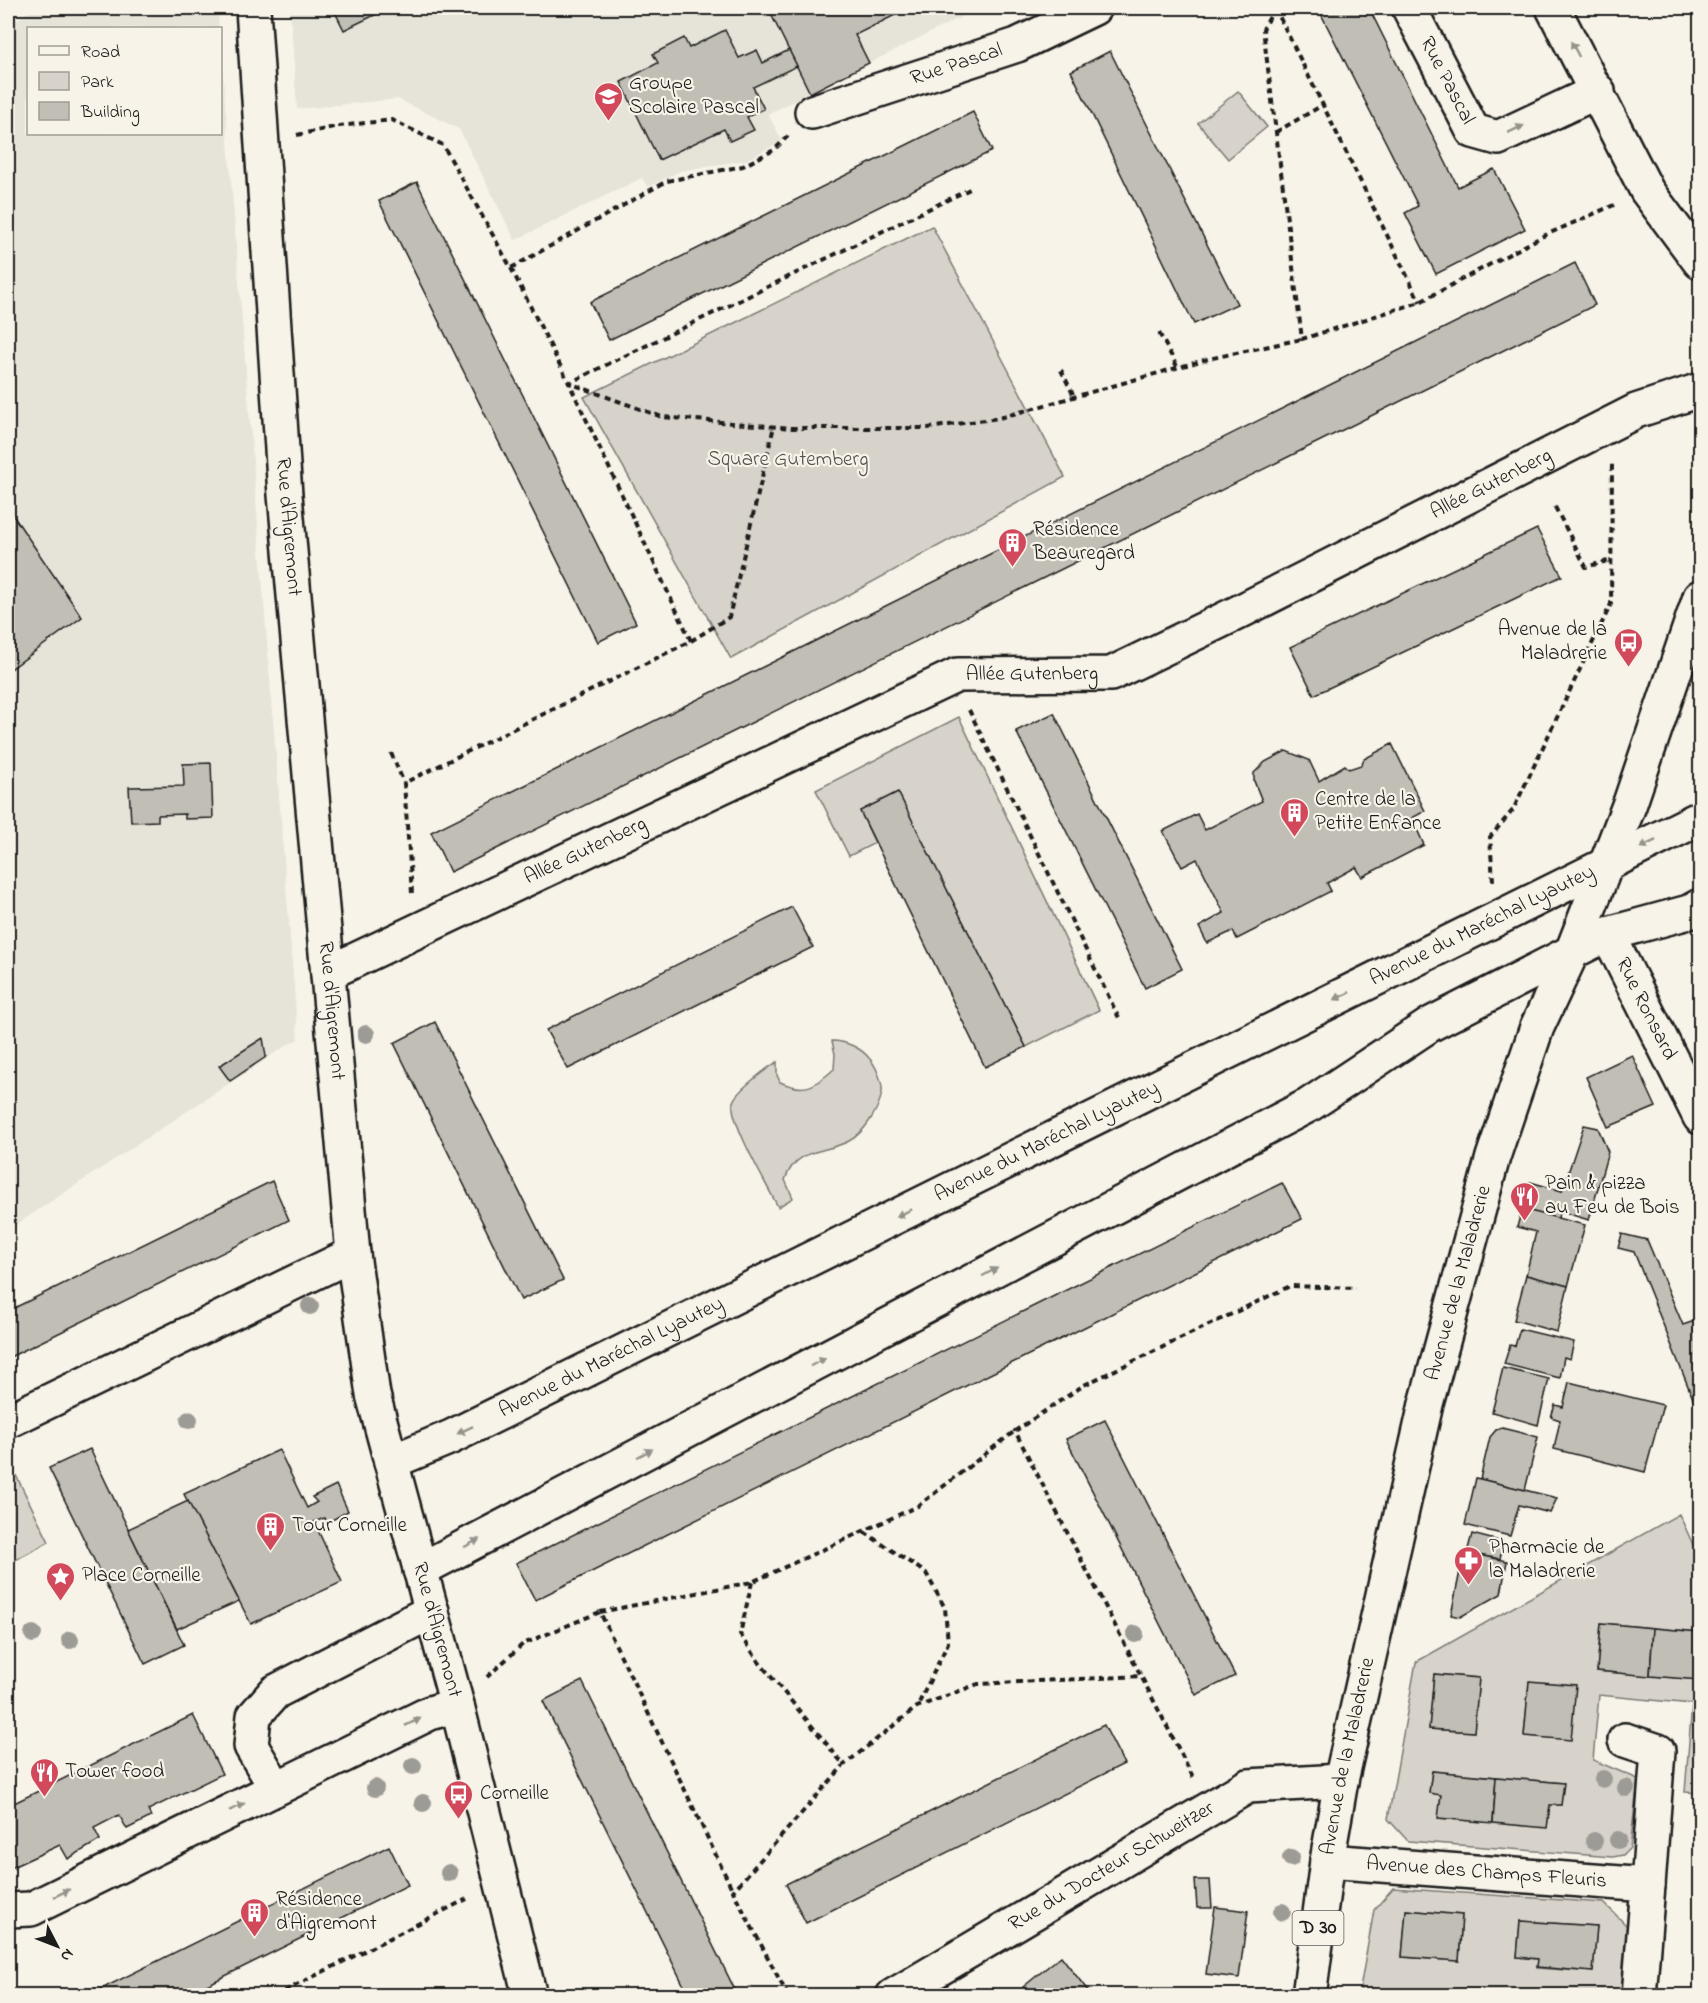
<svg xmlns="http://www.w3.org/2000/svg" width="1708" height="2003" viewBox="0 0 1708 2003" font-family="'Indie Flower',sans-serif">
<style>
.built{fill:#e6e3d9}
.green{fill:#d7d3cb;stroke:#7a7874;stroke-width:1.5;fill-rule:evenodd}
.building{fill:#c0beb5;stroke:#1c1c1c;stroke-width:1.5}
.lines{fill:none;stroke-linecap:round;stroke-linejoin:round}
.minor-casing{stroke:#1c1c1c;stroke-width:38}
.major-casing{stroke:#1c1c1c;stroke-width:38}
.path{stroke:#1c1c1c;stroke-width:4;stroke-dasharray:6 4.5;stroke-linecap:butt}
.minor{stroke:#f7f3e8;stroke-width:33}
.major{stroke:#f7f3e8;stroke-width:33}
.tree{fill:#9d9b95}
.oneway{fill:#94928c}
.labels{text-anchor:middle;dominant-baseline:central;stroke-width:4.5;stroke-linejoin:round;paint-order:stroke}
.shield{fill:#f7f3e8;stroke:#5e5c59;stroke-width:1.5}
.shield-label{font-size:20px;font-weight:bold;fill:#1c1c1c}
.street-label{font-size:21px;fill:#1c1c1c;stroke:#f7f3e8}
.poi-label{font-size:21px;fill:#1c1c1c;stroke:#f7f3e8;text-anchor:start}
.park-label{font-size:21px;fill:#545351;stroke:#f7f3e8}
</style>
<rect width="100%" height="100%" fill="#f7f3e8"/>
<filter id="ink" filterUnits="userSpaceOnUse"><feTurbulence type="fractalNoise" baseFrequency=".0167" numOctaves="2"/><feDisplacementMap in="SourceGraphic" scale="12" xChannelSelector="R" yChannelSelector="G"/><feConvolveMatrix kernelMatrix="1 2 1 2 8 2 1 2 1" color-interpolation-filters="sRGB"/></filter>
<g filter="url(#ink)">
<g class="built">
<path d="M34 8H217L219 28H28V134H220L221 51 298 1039 287 1045 8 1230V26Z"/>
<path d="M290 8H979L768 114 782 141 746 160 680 171 648 187 642 178 515 240 459 129 398 99 297 109Z"/>
</g>
<g class="green">
<path d="M1238 91 1267 127 1228 159 1198 123Z"/>
<path d="M932 226 1065 477 731 659 584 397Z"/>
<path d="M959 717 1099 1010 1026 1047 898 792 860 811 875 843 849 856 816 790Z"/>
<path d="M832 1041C846 1041 861 1048 869 1058 876 1065 883 1083 882 1092 879 1110 864 1133 849 1141 824 1154 796 1147 785 1180L793 1198 778 1207C768 1187 729 1121 733 1102 736 1091 766 1069 777 1062V1075L780 1082C805 1093 814 1087 834 1069L835 1054Z"/>
<path d="M8 1459 49 1542 8 1564Z"/>
<path d="M1679 1514 1700 1560V1632L1601 1623 1597 1671 1700 1680V1793L1685 1792 1692 1704 1599 1695 1593 1760 1638 1779 1630 1848 1623 1855 1613 1857 1408 1841 1388 1819 1416 1662ZM1434 1674 1479 1678 1474 1732 1429 1729ZM1529 1682 1575 1685 1524 1736ZM1432 1771 1563 1783 1561 1805H1550L1547 1827 1439 1818 1441 1795 1429 1793Z"/>
<path d="M1393 1888 1604 1903 1628 1927 1622 1995 1360 1996 1361 1983 1374 1910ZM1406 1910 1462 1915 1459 1961 1402 1957ZM1520 1921 1597 1926 1593 1972 1537 1968 1538 1959 1517 1957Z"/>
</g>
<g class="building">
<path d="M333 8H389L344 30Z"/>
<path d="M768 8H909L855 35 869 63 810 93Z"/>
<path d="M1318 8H1369L1458 187 1494 169 1525 229 1436 274 1405 213 1418 206Z"/>
<path d="M725 30 739 58 757 50 763 63 789 50 797 66 753 87 764 109 747 117 754 130 730 141 724 129 659 160 621 82 658 63 653 54 684 38 689 48Z"/>
<path d="M1110 51 1237 304 1194 324 1071 71Z"/>
<path d="M973 112 992 151 609 340 590 302Z"/>
<path d="M417 182 636 623 598 642 379 201Z"/>
<path d="M1575 263 1595 305 450 872 431 832Z"/>
<path d="M8 508 82 617 8 671Z"/>
<path d="M1537 529 1562 576 1314 695 1290 647Z"/>
<path d="M1054 713 1182 969 1145 988 1016 731Z"/>
<path d="M1392 744 1425 811 1412 818 1424 845 1362 877 1356 867 1327 883 1331 891 1237 939 1233 931 1207 943 1199 927 1224 913 1197 859 1182 867 1163 831 1197 814 1205 830 1262 801 1254 781V773L1265 762 1286 751 1309 760 1319 781 1345 765 1349 769 1361 765 1364 759Z"/>
<path d="M211 763 213 818 185 819V814L158 815V821L131 822 129 787 184 786 183 764Z"/>
<path d="M898 792 1026 1047 985 1067 860 811Z"/>
<path d="M792 907 813 947 568 1069 546 1030Z"/>
<path d="M435 1022 563 1280 521 1300 394 1043Z"/>
<path d="M263 1038 266 1057 230 1081 219 1066Z"/>
<path d="M1632 1055 1656 1107 1608 1127 1586 1077Z"/>
<path d="M1584 1125 1598 1128 1608 1152 1589 1220 1559 1211 1558 1219 1522 1209 1530 1182 1562 1191Z"/>
<path d="M272 1181 289 1220 8 1358V1311Z"/>
<path d="M1282 1183 1302 1219 535 1600 516 1563Z"/>
<path d="M1522 1209 1585 1225 1568 1286 1526 1275 1536 1232 1517 1227Z"/>
<path d="M1622 1234 1647 1240 1683 1325 1700 1319V1416L1634 1252 1618 1248Z"/>
<path d="M1526 1275 1568 1286 1557 1332 1514 1320Z"/>
<path d="M1520 1329 1574 1342 1570 1359 1564 1357 1560 1378 1504 1364 1510 1345 1515 1346Z"/>
<path d="M1503 1368 1549 1379 1538 1425 1492 1412Z"/>
<path d="M1569 1382 1663 1405 1645 1472 1554 1449 1560 1420 1551 1417 1555 1405 1563 1407Z"/>
<path d="M1105 1420 1235 1676 1196 1695 1066 1439Z"/>
<path d="M1502 1428 1538 1437 1525 1490 1480 1479 1490 1437 1496 1430Z"/>
<path d="M90 1449 184 1645 145 1664 49 1468Z"/>
<path d="M279 1450 307 1508 317 1502 312 1497 336 1485 348 1511 327 1523 325 1518 314 1522 342 1582 251 1624 184 1494Z"/>
<path d="M1476 1478 1480 1479 1557 1498 1550 1513 1519 1505 1510 1536 1465 1525Z"/>
<path d="M188 1501 239 1601 177 1629 128 1529Z"/>
<path d="M1472 1534 1503 1542 1500 1559 1467 1553Z"/>
<path d="M1464 1552 1507 1561 1501 1594 1460 1617 1451 1615Z"/>
<path d="M1601 1623 1653 1628 1650 1676 1597 1671Z"/>
<path d="M1653 1628 1700 1632V1680L1650 1676Z"/>
<path d="M1434 1674 1479 1678 1474 1732 1429 1729Z"/>
<path d="M582 1681 738 1996H689L543 1701Z"/>
<path d="M1529 1681 1576 1685 1571 1740 1524 1736Z"/>
<path d="M193 1715 222 1774 148 1810 151 1817 127 1829 119 1815 94 1828 100 1840 68 1859 60 1845 8 1869V1806Z"/>
<path d="M1104 1725 1124 1764 806 1923 786 1884Z"/>
<path d="M1432 1771 1496 1777 1493 1823 1438 1818 1441 1795 1429 1793Z"/>
<path d="M1496 1777 1564 1783 1561 1805H1550L1547 1828 1493 1823Z"/>
<path d="M389 1846 408 1885 185 1996H104L101 1989Z"/>
<path d="M1195 1880H1210L1212 1908H1197Z"/>
<path d="M1215 1907 1248 1911 1239 1978 1206 1974Z"/>
<path d="M1406 1910 1462 1915 1459 1961 1402 1957Z"/>
<path d="M1520 1921 1597 1926 1593 1972 1537 1967 1538 1959 1517 1957Z"/>
<path d="M1061 1956 1092 1996H1030L1023 1987Z"/>
</g>
<g class="lines">
<defs>
<g id="minor">
<path id="s1" d="M253 8 285 495 353 1254 373 1395 457 1705 530 1996"/>
<path id="s2" d="M1409 8 1473 131 1498 138 1598 91"/>
<path d="M1553 8 1647 191 1700 262"/>
<path id="s3" d="M812 112 1017 45 1094 8"/>
<path id="s4" d="M1608 934 1700 1117"/>
<path id="s5" d="M328 973 957 675 1111 674 1237 613 1636 411 1700 390"/>
<path d="M8 1421 353 1254"/>
<path id="s6" d="M391 1462 451 1437 1700 818"/>
<path d="M420 1570 1309 1105 1431 1024 1572 952 1608 934 1689 912 1700 906"/>
<path d="M1625 1740 1658 1751 1648 1885"/>
<path d="M276 1788 251 1746 254 1716 275 1692 432 1611"/>
<path id="s7" d="M1327 1861 1648 1885 1639 1996"/>
<path d="M8 1910 31 1909 430 1713 457 1705"/>
<path id="s8" d="M893 1996 1248 1786 1341 1781"/>
</g>
<g id="major">
<path id="s9" d="M1309 1996 1327 1861 1341 1781 1426 1404 1493 1157 1537 1027 1572 952 1630 803 1700 597"/>
</g>
</defs>
<use href="#minor" class="minor-casing"/>
<use href="#major" class="major-casing"/>
<g class="path">
<path d="M1275 8 1263 29 1302 339 1420 302 1541 237 1614 205"/>
<path d="M1275 8 1420 302"/>
<path d="M1276 132 1323 105"/>
<path d="M297 135 339 126 392 120 443 145 511 268 667 181 743 166 774 150 788 136"/>
<path d="M511 268 569 383 662 417 791 428H928L999 418 1208 359 1302 339"/>
<path d="M1159 333 1178 368"/>
<path d="M1061 370 1074 396"/>
<path d="M1555 507 1586 567 1611 560"/>
<path d="M691 641 729 617 774 426"/>
<path d="M969 710 1119 1018"/>
<path d="M391 753 404 783"/>
<path d="M1493 881 1490 837 1513 810 1611 604 1612 463"/>
<path d="M412 893 404 783 691 641 569 383 972 188"/>
<path d="M864 1532 926 1573 945 1608 948 1643 917 1707"/>
<path d="M752 1582 740 1634 759 1662 844 1765"/>
<path d="M600 1612 752 1582 918 1506 1015 1431"/>
<path d="M487 1677 523 1644 600 1612 733 1891"/>
<path d="M1193 1777 1015 1431 1084 1385 1290 1286 1356 1288"/>
<path d="M275 1996 467 1899"/>
<path d="M788 1996 733 1891 844 1765 917 1707 978 1684 1141 1676"/>
</g>
<use href="#minor" class="minor"/>
<use href="#major" class="major"/>
</g>
<g class="tree">
<circle cx="366" cy="1034" r="9"/>
<circle cx="310" cy="1306" r="9"/>
<circle cx="189" cy="1420" r="9"/>
<circle cx="33" cy="1634" r="9"/>
<circle cx="1135" cy="1634" r="9"/>
<circle cx="70" cy="1640" r="9"/>
<circle cx="413" cy="1766" r="9"/>
<circle cx="1603" cy="1779" r="9"/>
<circle cx="375" cy="1788" r="9"/>
<circle cx="1626" cy="1788" r="9"/>
<circle cx="423" cy="1803" r="9"/>
<circle cx="1618" cy="1840" r="9"/>
<circle cx="1594" cy="1841" r="9"/>
<circle cx="1291" cy="1858" r="9"/>
<circle cx="449" cy="1873" r="9"/>
<circle cx="1282" cy="1912" r="9"/>
</g>
<defs><path id="oneway-solid" d="M-6-.8H1V-3.2L6.5 0L1 3.2V.8H-6Z" transform="scale(1.5)"/></defs>
<g class="oneway">
<use href="#oneway-solid" transform="translate(1575 49) rotate(-118)"/>
<use href="#oneway-solid" transform="translate(1516 129) rotate(-25)"/>
<use href="#oneway-solid" transform="translate(1648 844) rotate(154)"/>
<use href="#oneway-solid" transform="translate(1342 996) rotate(154)"/>
<use href="#oneway-solid" transform="translate(904 1213) rotate(154)"/>
<use href="#oneway-solid" transform="translate(990 1272) rotate(-28)"/>
<use href="#oneway-solid" transform="translate(818 1362) rotate(-28)"/>
<use href="#oneway-solid" transform="translate(465 1430) rotate(154)"/>
<use href="#oneway-solid" transform="translate(645 1453) rotate(-28)"/>
<use href="#oneway-solid" transform="translate(472 1543) rotate(-28)"/>
<use href="#oneway-solid" transform="translate(413 1722) rotate(-26)"/>
<use href="#oneway-solid" transform="translate(237 1807) rotate(-26)"/>
<use href="#oneway-solid" transform="translate(62 1893) rotate(-26)"/>
</g>
</g>
<defs>
<symbol id="school-pin" viewBox="-11 -11 22 30"><path d="M0 17L-7.5 6A9.5 9.5 0 1 1 7.5 6Z" fill="#d1495b" stroke="#f7f3e8"/><path d="M0-5L7-2L0 1L-7-2ZM-4 1L0 2.5L4 1V4Q0 6-4 4Z" fill="#fff"/></symbol>
<symbol id="building-pin" viewBox="-11 -11 22 30"><path d="M0 17L-7.5 6A9.5 9.5 0 1 1 7.5 6Z" fill="#d1495b" stroke="#f7f3e8"/><path d="M-4-6H4V6H1V3H-1V6H-4ZM-2.5-4.3h1.7v1.8h-1.7ZM.8-4.3h1.7v1.8H.8ZM-2.5-1h1.7V.8h-1.7ZM.8-1h1.7V.8H.8Z" fill="#fff"/></symbol>
<symbol id="bus-pin" viewBox="-11 -11 22 30"><path d="M0 17L-7.5 6A9.5 9.5 0 1 1 7.5 6Z" fill="#d1495b" stroke="#f7f3e8"/><path d="M-5-6H5V4H4V6H2V4H-2V6H-4V4H-5ZM-3.5-4V0h7V-4ZM-3.5 1.2v1.5H-2V1.2ZM2 1.2v1.5H3.5V1.2Z" fill="#fff"/></symbol>
<symbol id="restaurant-pin" viewBox="-11 -11 22 30"><path d="M0 17L-7.5 6A9.5 9.5 0 1 1 7.5 6Z" fill="#d1495b" stroke="#f7f3e8"/><path d="M-5-6h1v4h1v-4h1v4h1v-4h1v5L-1.5 .5V6h-2V.5L-5-1ZM5-6V6H3V1.5H1.5Q1.5-4 5-6Z" fill="#fff"/></symbol>
<symbol id="pharmacy-pin" viewBox="-11 -11 22 30"><path d="M0 17L-7.5 6A9.5 9.5 0 1 1 7.5 6Z" fill="#d1495b" stroke="#f7f3e8"/><path d="M-2-6h4v4h4v4h-4v4h-4v-4h-4v-4h4Z" fill="#fff"/></symbol>
<symbol id="sight-pin" viewBox="-11 -11 22 30"><path d="M0 17L-7.5 6A9.5 9.5 0 1 1 7.5 6Z" fill="#d1495b" stroke="#f7f3e8"/><path d="M0-6L1.8-2.2L6-1.7L2.9 1.2L3.7 5.4L0 3.3L-3.7 5.4L-2.9 1.2L-6-1.7L-1.8-2.2Z" fill="#fff"/></symbol>
</defs>
<g fill-rule="evenodd">
<use href="#school-pin" x="592" y="80" width="33" height="45"/>
<use href="#building-pin" x="996" y="526" width="33" height="45"/>
<use href="#bus-pin" x="1612" y="626" width="33" height="45"/>
<use href="#building-pin" x="1278" y="796" width="33" height="45"/>
<use href="#restaurant-pin" x="1508" y="1180" width="33" height="45"/>
<use href="#building-pin" x="254" y="1510" width="33" height="45"/>
<use href="#pharmacy-pin" x="1452" y="1544" width="33" height="45"/>
<use href="#sight-pin" x="44" y="1560" width="33" height="45"/>
<use href="#restaurant-pin" x="28" y="1756" width="33" height="45"/>
<use href="#bus-pin" x="442" y="1778" width="33" height="45"/>
<use href="#building-pin" x="238" y="1896" width="33" height="45"/>
</g>
<g class="labels">
<rect class="shield" x="1292.5" y="1911" width="51" height="34" rx="4.5"/>
<g class="shield-label">
<text x="1318" y="1928">D 30</text>
</g>
<g class="street-label">
<text stroke="none"><textPath href="#s3" startOffset="152">Rue Pascal</textPath></text>
<text stroke="none"><textPath href="#s2" startOffset="82">Rue Pascal</textPath></text>
<text stroke="none"><textPath href="#s5" startOffset="1275">Allée Gutenberg</textPath></text>
<text stroke="none"><textPath href="#s1" startOffset="520">Rue d'Aigremont</textPath></text>
<text stroke="none"><textPath href="#s5" startOffset="771">Allée Gutenberg</textPath></text>
<text stroke="none"><textPath href="#s5" startOffset="285">Allée Gutenberg</textPath></text>
<text stroke="none"><textPath href="#s6" startOffset="1216">Avenue du Maréchal Lyautey</textPath></text>
<text stroke="none"><textPath href="#s4" startOffset="84">Rue Ronsard</textPath></text>
<text stroke="none"><textPath href="#s1" startOffset="1006">Rue d'Aigremont</textPath></text>
<text stroke="none"><textPath href="#s6" startOffset="730">Avenue du Maréchal Lyautey</textPath></text>
<text stroke="none"><textPath href="#s9" startOffset="729">Avenue de la Maladrerie</textPath></text>
<text stroke="none"><textPath href="#s6" startOffset="244">Avenue du Maréchal Lyautey</textPath></text>
<text stroke="none"><textPath href="#s1" startOffset="1636">Rue d'Aigremont</textPath></text>
<text stroke="none"><textPath href="#s9" startOffset="243">Avenue de la Maladrerie</textPath></text>
<text stroke="none"><textPath href="#s8" startOffset="254">Rue du Docteur Schweitzer</textPath></text>
<text stroke="none"><textPath href="#s7" startOffset="160">Avenue des Champs Fleuris</textPath></text>
</g>
<g class="poi-label">
<text x="629" y="84">Groupe<tspan x="629" dy="24">Scolaire Pascal</tspan></text>
<text x="1033" y="530">Résidence<tspan x="1033" dy="24">Beauregard</tspan></text>
<text x="1607" y="630" text-anchor="end">Avenue de la<tspan x="1607" dy="24">Maladrerie</tspan></text>
<text x="1315" y="800">Centre de la<tspan x="1315" dy="24">Petite Enfance</tspan></text>
<text x="1545" y="1184">Pain &amp; pizza<tspan x="1545" dy="24">au Feu de Bois</tspan></text>
<text x="292" y="1526">Tour Corneille</text>
<text x="1489" y="1548">Pharmacie de<tspan x="1489" dy="24">la Maladrerie</tspan></text>
<text x="82" y="1576">Place Corneille</text>
<text x="65" y="1772">Tower food</text>
<text x="480" y="1794">Corneille</text>
<text x="276" y="1900">Résidence<tspan x="276" dy="24">d'Aigremont</tspan></text>
</g>
<g class="park-label">
<text x="788" y="460">Square Gutemberg</text>
</g>
</g>
<rect width="1708" height="2003" fill="none" stroke="#f7f3e8" stroke-width="30"/>
<rect x="15" y="15" width="1678" height="1973" fill="none" stroke="#1c1c1c" stroke-width="2" filter="url(#ink)"/>
<rect x="27" y="27" width="195" height="108" fill="#f7f3e8" stroke="#9f9d96" stroke-width="1.5"/>
<rect x="39" y="46" width="30" height="9" fill="#f7f3e8" stroke="#9f9d96" stroke-width="1.5"/>
<text x="81" y="57" font-size="18" fill="#1c1c1c">Road</text>
<rect x="39" y="72" width="30" height="18" fill="#d7d3cb" stroke="#9f9d96" stroke-width="1.5"/>
<text x="81" y="87" font-size="18" fill="#1c1c1c">Park</text>
<rect x="39" y="102" width="30" height="18" fill="#c0beb5" stroke="#9f9d96" stroke-width="1.5"/>
<text x="81" y="117" font-size="18" fill="#1c1c1c">Building</text>
<g transform="translate(57 1946) rotate(132)" stroke="#f7f3e8" stroke-width="4.5" paint-order="stroke">
<path d="M0-4.5L10 22L0 15L-10 22Z" fill="#1c1c1c"/>
<text y="-9" font-size="16" font-weight="bold" text-anchor="middle" fill="#1c1c1c">N</text>
</g>
</svg>
